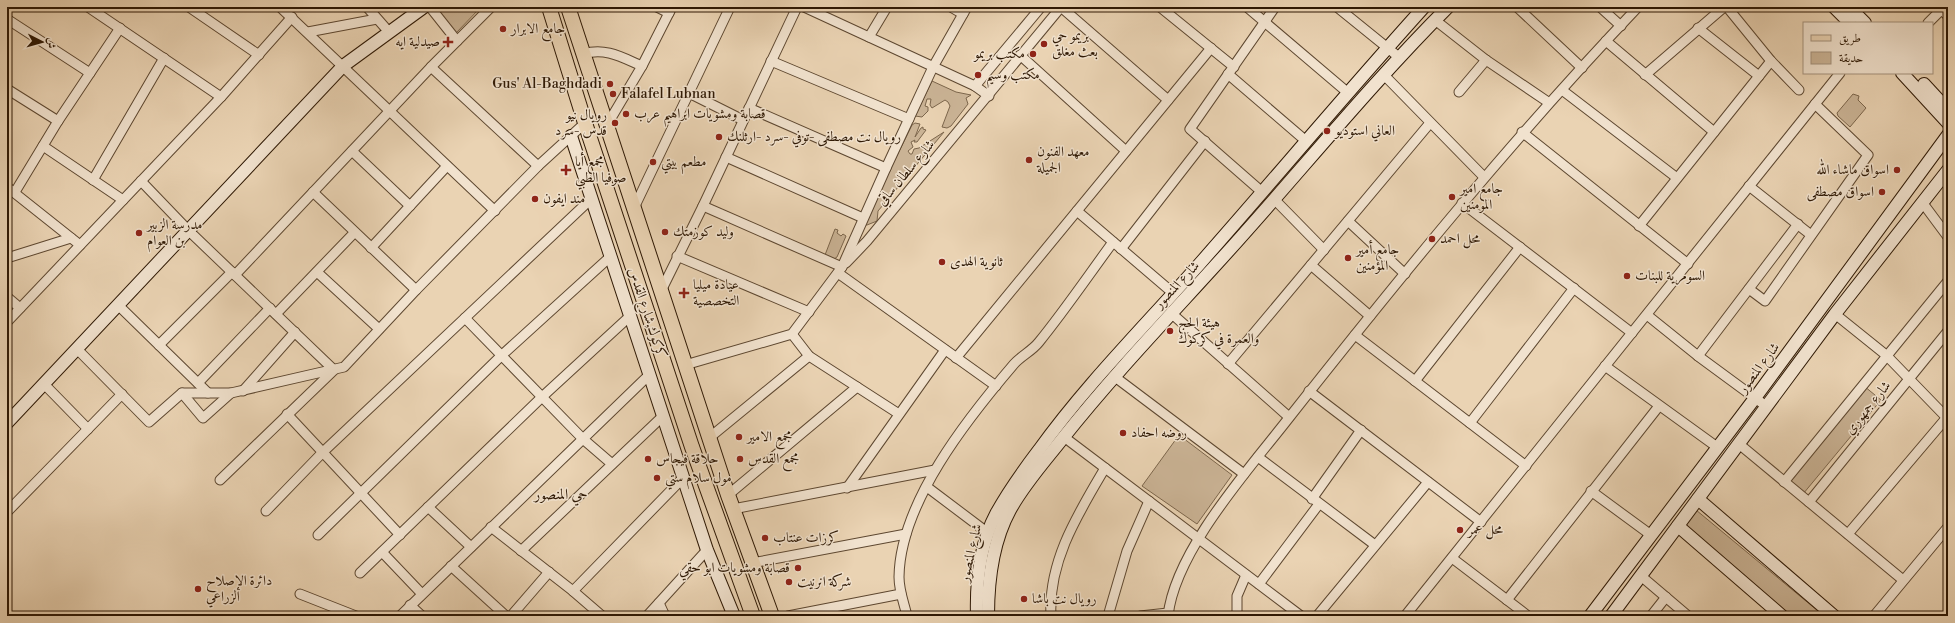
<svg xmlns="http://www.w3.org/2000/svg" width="1955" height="623" viewBox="0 0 1955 623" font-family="'Libre Bodoni',Amiri,serif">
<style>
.green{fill:#cab395;stroke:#7c664c}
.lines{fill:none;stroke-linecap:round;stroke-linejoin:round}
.street-casing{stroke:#5d4730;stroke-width:11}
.secondary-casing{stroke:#2e1804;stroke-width:14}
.primary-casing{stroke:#2e1804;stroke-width:16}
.street{stroke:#f1e2ce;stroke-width:9}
.secondary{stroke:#f1e2ce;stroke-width:12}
.primary{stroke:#ead3b3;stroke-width:14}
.poi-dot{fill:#8f2418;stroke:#f1e2ce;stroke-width:1.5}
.labels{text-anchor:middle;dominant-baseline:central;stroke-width:3;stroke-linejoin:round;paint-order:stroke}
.poi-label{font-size:14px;fill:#2e1804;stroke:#f1e2ce;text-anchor:start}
.street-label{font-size:14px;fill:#2e1804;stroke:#f1e2ce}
.neighbourhood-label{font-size:15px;fill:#2e1804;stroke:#f1e2ce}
</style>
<rect width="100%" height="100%" fill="#ead3b3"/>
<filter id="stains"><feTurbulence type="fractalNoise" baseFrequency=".005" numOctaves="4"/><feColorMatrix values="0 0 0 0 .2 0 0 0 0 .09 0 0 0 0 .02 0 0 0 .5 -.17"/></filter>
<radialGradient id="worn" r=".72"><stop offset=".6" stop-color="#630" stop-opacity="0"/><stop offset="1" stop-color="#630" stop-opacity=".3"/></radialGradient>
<g class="green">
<path d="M434 7H481L456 33Z"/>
<path d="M932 81 956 92 971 95 966 98 968 104 951 126 947 128 942 127 950 106 948 102 945 100 932 108 930 105 931 99H927L925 106 928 107V111L922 117 915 116Z"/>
<path d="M1853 94 1859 96 1858 100 1866 108 1850 127 1838 116 1837 113Z"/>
<path d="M915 123 920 124 915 137 921 128 923 127V129L926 130 917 142H914L915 140 911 142 913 147 908 151 910 154H912L914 149 919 148 944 132 878 211 877 221 867 225H863L912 125Z"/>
<path d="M835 229 838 230 837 233 841 236 843 234 846 236 837 257 834 259 825 255Z"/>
<path d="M1864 386 1881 400 1803 494 1786 480Z"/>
<path d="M1179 435 1232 475 1197 524 1142 486Z"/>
<path d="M1690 505 1824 616H1791L1677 521Z"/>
</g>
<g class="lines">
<defs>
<g id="street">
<path d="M88 7 221 97"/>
<path d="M189 7 259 55"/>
<path d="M280 7 495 211"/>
<path d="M367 7 389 32"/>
<path d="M430 7 457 41"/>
<path d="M657 7 669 13"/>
<path d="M804 7 975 86 989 96"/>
<path d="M951 7 963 14"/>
<path d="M1061 7 1168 100"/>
<path d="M1160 7 1234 67"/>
<path d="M1247 7 1347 92"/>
<path d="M1337 7 1400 58"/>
<path d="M1517 7 1582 68"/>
<path d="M1600 7 1621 26"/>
<path d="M1727 7 1771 61 1799 90"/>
<path d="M1939 7 1948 16"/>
<path d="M7 19 90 73"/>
<path d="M1435 20 1486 60 1548 102"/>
<path d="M1928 23 1944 7"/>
<path d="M1698 28 1759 76"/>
<path d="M308 32 377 19"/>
<path d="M869 37 887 7"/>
<path d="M1606 41 1714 132"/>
<path d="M584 54C605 47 623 58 642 66"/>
<path d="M1020 55 1126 151"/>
<path d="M771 61 909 119"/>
<path d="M431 67 538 166"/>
<path d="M1228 74 1306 141"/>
<path d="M1384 75 1484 177"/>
<path d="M1645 75 1724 7"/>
<path d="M975 86 1041 7"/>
<path d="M7 89 58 121"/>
<path d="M1562 90 1677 178"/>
<path d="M1459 92 1486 60"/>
<path d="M689 93 743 120"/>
<path d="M749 108 886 168"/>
<path d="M607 125 642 66 672 7"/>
<path d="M1522 132 1688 264"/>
<path d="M43 146 123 200"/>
<path d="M352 151 410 206"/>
<path d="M726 157 863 218"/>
<path d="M93 180 164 58"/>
<path d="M141 181 189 231 334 370 220 480"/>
<path d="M1749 186 1811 235"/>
<path d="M7 187 80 245"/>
<path d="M15 192 58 121 120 28"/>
<path d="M313 192 416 290"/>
<path d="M1262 192 1190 129 1275 7"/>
<path d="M1275 200 1324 250"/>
<path d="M1922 202 1948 237"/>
<path d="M1462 203 1632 333"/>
<path d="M703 206 842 267"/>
<path d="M634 208 730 7"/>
<path d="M1077 211 1173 293"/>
<path d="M1348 221 1405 274"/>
<path d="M1639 226 1771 61"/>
<path d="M371 248 447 166"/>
<path d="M1121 249 1205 141"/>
<path d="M677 256 809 312"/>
<path d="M7 258 71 238"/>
<path d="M846 263 867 241 1061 7"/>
<path d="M1311 265 1370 316"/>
<path d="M317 272 379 329"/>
<path d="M838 273 996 386"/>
<path d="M235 275 431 67 491 7"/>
<path d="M1749 289 1765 301 1868 155 1815 104"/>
<path d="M661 291 703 206 797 7"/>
<path d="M7 297 20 308"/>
<path d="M118 305 208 393"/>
<path d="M1171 313 1289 417"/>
<path d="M276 314 354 233"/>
<path d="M1835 314 1886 355 1948 419"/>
<path d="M1647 315 1698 356 1766 406"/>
<path d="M465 318 583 439 612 464"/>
<path d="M7 322 221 97 292 17"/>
<path d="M792 334 809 356 899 414"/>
<path d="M1355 335 1526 466"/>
<path d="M159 345 232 272"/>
<path d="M77 349 149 422 182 393H231L344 367 416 290 538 166 585 123"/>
<path d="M1698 356 1798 224"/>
<path d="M956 358 1211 48"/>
<path d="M1228 364 1430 123"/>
<path d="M685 365 792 334 842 267 886 168 933 67 967 7"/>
<path d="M1605 366 1717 447"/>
<path d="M1115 377 1244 474"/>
<path d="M1415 381 1520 247"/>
<path d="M198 383 270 308"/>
<path d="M44 384 88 429"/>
<path d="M243 391 295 332"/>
<path d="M1309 391 1481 522"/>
<path d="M182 393 203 418 231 393"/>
<path d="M287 414 400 535"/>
<path d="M1470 423 1574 288"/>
<path d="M1064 437 1301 616"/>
<path d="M709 438 809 356"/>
<path d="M1739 444 1903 580"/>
<path d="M1258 457 1375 545"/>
<path d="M1784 482 1948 281"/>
<path d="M927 487 988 533"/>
<path d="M847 488 945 350"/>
<path d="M1591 491 1651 535"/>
<path d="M728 495 857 387"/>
<path d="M1312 499 1361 430"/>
<path d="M1809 502 1948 331"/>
<path d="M428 507 471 547"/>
<path d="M733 509 935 470"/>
<path d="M266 511 323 452 591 199"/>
<path d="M7 512 122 394"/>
<path d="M491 527 573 591 602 616"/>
<path d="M1848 534 1948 416"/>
<path d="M318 535 502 355 610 257"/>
<path d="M521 551 663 416"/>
<path d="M382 552 422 594"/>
<path d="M1452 558 1528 616"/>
<path d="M752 563 906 534"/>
<path d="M451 566 506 616"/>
<path d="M360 573 542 397 629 317"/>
<path d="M1641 576 1688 616"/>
<path d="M1259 584 1319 504"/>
<path d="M573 591 683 478"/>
<path d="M300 594 356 616"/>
<path d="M1507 600 1659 406"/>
<path d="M659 603 665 616"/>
<path d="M410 605 422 616"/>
<path d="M400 616 649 375"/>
<path d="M511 616 549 572"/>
<path d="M647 616 707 550"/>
<path d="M788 616 901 594"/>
<path d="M907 616C904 603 899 591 899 577 900 503 967 419 1014 364 1021 356 1032 351 1039 342 1065 310 1088 276 1113 242"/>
<path d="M1051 616C1048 561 1078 514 1105 468"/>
<path d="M1108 616 1127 551 1149 501"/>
<path d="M1140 616 1168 613"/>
<path d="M1168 616C1175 551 1249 469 1288 419 1400 277 1514 137 1638 7"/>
<path d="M1237 616V596L1246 575"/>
<path d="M1317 616 1428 482"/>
<path d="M1405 616 1840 73"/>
<path d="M1651 616 1666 597"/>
<path d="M1874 616 1948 527"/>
</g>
<g id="secondary">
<path d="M1834 7 1850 23"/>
<path d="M1849 7 1865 23"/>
<path d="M1902 73 1948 123"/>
<path d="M1924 84 1948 110"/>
<path d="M571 136 707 550 734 616"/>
<path d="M7 423 343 66 424 7"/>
<path d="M1698 499 1834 616"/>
<path d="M1678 526 1782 616"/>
<path d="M977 616C976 583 980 544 996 514 1008 492 1023 471 1039 450 1088 382 1148 323 1203 260 1277 176 1349 90 1424 7"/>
<path d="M988 616C988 580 992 543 1010 510 1024 484 1045 461 1063 438 1110 379 1162 324 1213 268 1292 182 1365 90 1448 7"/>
<path d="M1590 616 1755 398 1948 135"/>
<path d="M1611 616 1835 314 1948 170"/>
</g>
<g id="primary">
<path d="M549 7 585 123 692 447 753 616"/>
<path d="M568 7 728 495 772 616"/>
</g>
</defs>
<use href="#street" class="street-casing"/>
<use href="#secondary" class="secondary-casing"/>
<use href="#primary" class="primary-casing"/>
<use href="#street" class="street"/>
<use href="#secondary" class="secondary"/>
<use href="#primary" class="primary"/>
</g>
<g class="poi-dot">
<circle cx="503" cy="29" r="4"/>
<path d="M446 36h4v4h4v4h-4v4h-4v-4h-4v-4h4z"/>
<circle cx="1044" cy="44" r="4"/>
<circle cx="1033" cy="54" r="4"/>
<circle cx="978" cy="75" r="4"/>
<circle cx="610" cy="84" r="4"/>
<circle cx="613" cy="94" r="4"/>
<circle cx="626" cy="114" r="4"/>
<circle cx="615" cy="123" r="4"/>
<circle cx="1327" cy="131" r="4"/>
<circle cx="719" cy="137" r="4"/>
<circle cx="1029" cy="160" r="4"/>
<circle cx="653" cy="162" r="4"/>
<path d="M564 164h4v4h4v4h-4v4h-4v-4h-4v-4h4z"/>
<circle cx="1897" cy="170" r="4"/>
<circle cx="1882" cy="192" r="4"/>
<circle cx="1452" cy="197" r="4"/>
<circle cx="535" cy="199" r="4"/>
<circle cx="665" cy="232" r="4"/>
<circle cx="139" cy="233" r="4"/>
<circle cx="1432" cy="239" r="4"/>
<circle cx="1348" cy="258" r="4"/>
<circle cx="942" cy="262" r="4"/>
<circle cx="1627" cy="276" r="4"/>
<path d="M682 287h4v4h4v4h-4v4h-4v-4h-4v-4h4z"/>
<circle cx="1170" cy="331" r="4"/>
<circle cx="1123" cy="433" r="4"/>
<circle cx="739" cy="437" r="4"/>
<circle cx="648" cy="459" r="4"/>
<circle cx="740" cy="459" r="4"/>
<circle cx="657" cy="478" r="4"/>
<circle cx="1460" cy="530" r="4"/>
<circle cx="765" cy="538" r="4"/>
<circle cx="798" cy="568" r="4"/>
<circle cx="789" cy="582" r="4"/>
<circle cx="198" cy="589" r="4"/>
<circle cx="1024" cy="599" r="4"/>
</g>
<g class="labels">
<g class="poi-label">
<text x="511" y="29">جامع الابرار</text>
<text x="1052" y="36">بريمو حي<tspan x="1052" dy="16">بعث مغلق</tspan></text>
<text x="440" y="42" text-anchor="end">صیدلیة ایە</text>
<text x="1025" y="54" text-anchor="end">مكتب بريمو</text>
<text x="986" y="75">مكتب وسيم</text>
<text x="602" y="84" text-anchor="end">Gus' Al-Baghdadi</text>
<text x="621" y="94">Falafel Lubnan</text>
<text x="634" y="114">قصابة ومشويات ابراهيم عرب</text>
<text x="607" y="115" text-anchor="end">رويال نيو<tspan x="607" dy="16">قدس -سرد</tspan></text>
<text x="1335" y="131">العاني استوديو</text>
<text x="727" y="137">رويال نت مصطفى -توفي -سرد -ارثلنك</text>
<text x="1037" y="152">معهد الفنون<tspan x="1037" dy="16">الجميلة</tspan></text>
<text x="575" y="162">مجمع أيا<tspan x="575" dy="16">صوفيا الطبي</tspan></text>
<text x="661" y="162">مطعم بيتي</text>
<text x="1889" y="170" text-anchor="end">اسواق ماشاء الله</text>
<text x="1460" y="189">جامع امير<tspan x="1460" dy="16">المومنين</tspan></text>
<text x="1874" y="192" text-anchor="end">اسواق مصطفى</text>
<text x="543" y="199">مند ايفون</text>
<text x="147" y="225">مدرسة الزبير<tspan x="147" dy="16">بن العوام</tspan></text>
<text x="673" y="232">وليد كوزمتك</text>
<text x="1440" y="239">محل احمد</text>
<text x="1356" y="250">جامع أمير<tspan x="1356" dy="16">المؤمنين</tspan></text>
<text x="950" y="262">ثانوية الهدى</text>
<text x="1635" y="276">السومرية للبنات</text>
<text x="693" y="285">عيادة ميليا<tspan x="693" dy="16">التخصصية</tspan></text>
<text x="1178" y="323">هيئة الحج<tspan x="1178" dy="16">والعمرة في كركوك</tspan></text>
<text x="1131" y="433">روضه احفاد</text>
<text x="747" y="437">مجمع الامير</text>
<text x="656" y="459">حلاقة فيجاس</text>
<text x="748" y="459">مجمع القدس</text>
<text x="665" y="478">مول سلام ستي</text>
<text x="1468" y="530">محل عمر</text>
<text x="773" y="538">كرزات عنتاب</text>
<text x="790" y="568" text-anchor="end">قصابة ومشويات ابو حقي</text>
<text x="206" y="581">دائرة الإصلاح<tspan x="206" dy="16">الزراعي</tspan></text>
<text x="797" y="582">شركة انرنيت</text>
<text x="1032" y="599">رويال نت باشا</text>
</g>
<g class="street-label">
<text transform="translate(906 173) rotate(-50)">شارع سلطان ساقي</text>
<text transform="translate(1177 285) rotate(-47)">شارع المنصور</text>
<text transform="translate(647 313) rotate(72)">كركوك,شارع القدس</text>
<text transform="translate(1759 368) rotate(-53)">شارع المنصور</text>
<text transform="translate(1868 408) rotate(-51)">شارع جمهوري</text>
<text transform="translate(971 553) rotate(-77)">شارع المنصور</text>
</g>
<g class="neighbourhood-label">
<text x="561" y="494">حي المنصور</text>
</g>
</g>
<rect width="1955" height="623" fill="none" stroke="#ead3b3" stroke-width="24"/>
<rect x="8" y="8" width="1939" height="607" fill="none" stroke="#2e1804" stroke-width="2"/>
<rect x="12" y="12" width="1931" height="599" fill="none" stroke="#2e1804"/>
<rect x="1803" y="22" width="130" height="52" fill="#f1e2ce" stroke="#a3917d"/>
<rect x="1811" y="35" width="20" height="6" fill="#ead3b3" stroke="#a3917d"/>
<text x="1839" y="42" font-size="12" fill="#2e1804">طريق</text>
<rect x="1811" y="52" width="20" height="12" fill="#cab395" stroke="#a3917d"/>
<text x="1839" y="62" font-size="12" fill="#2e1804">حديقة</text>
<g transform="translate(42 42) rotate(96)" stroke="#f1e2ce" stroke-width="3" paint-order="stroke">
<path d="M0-3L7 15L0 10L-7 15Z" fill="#2e1804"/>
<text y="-6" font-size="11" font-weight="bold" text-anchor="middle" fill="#2e1804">ش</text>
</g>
<rect width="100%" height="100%" filter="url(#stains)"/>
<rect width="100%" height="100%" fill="url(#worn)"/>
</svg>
